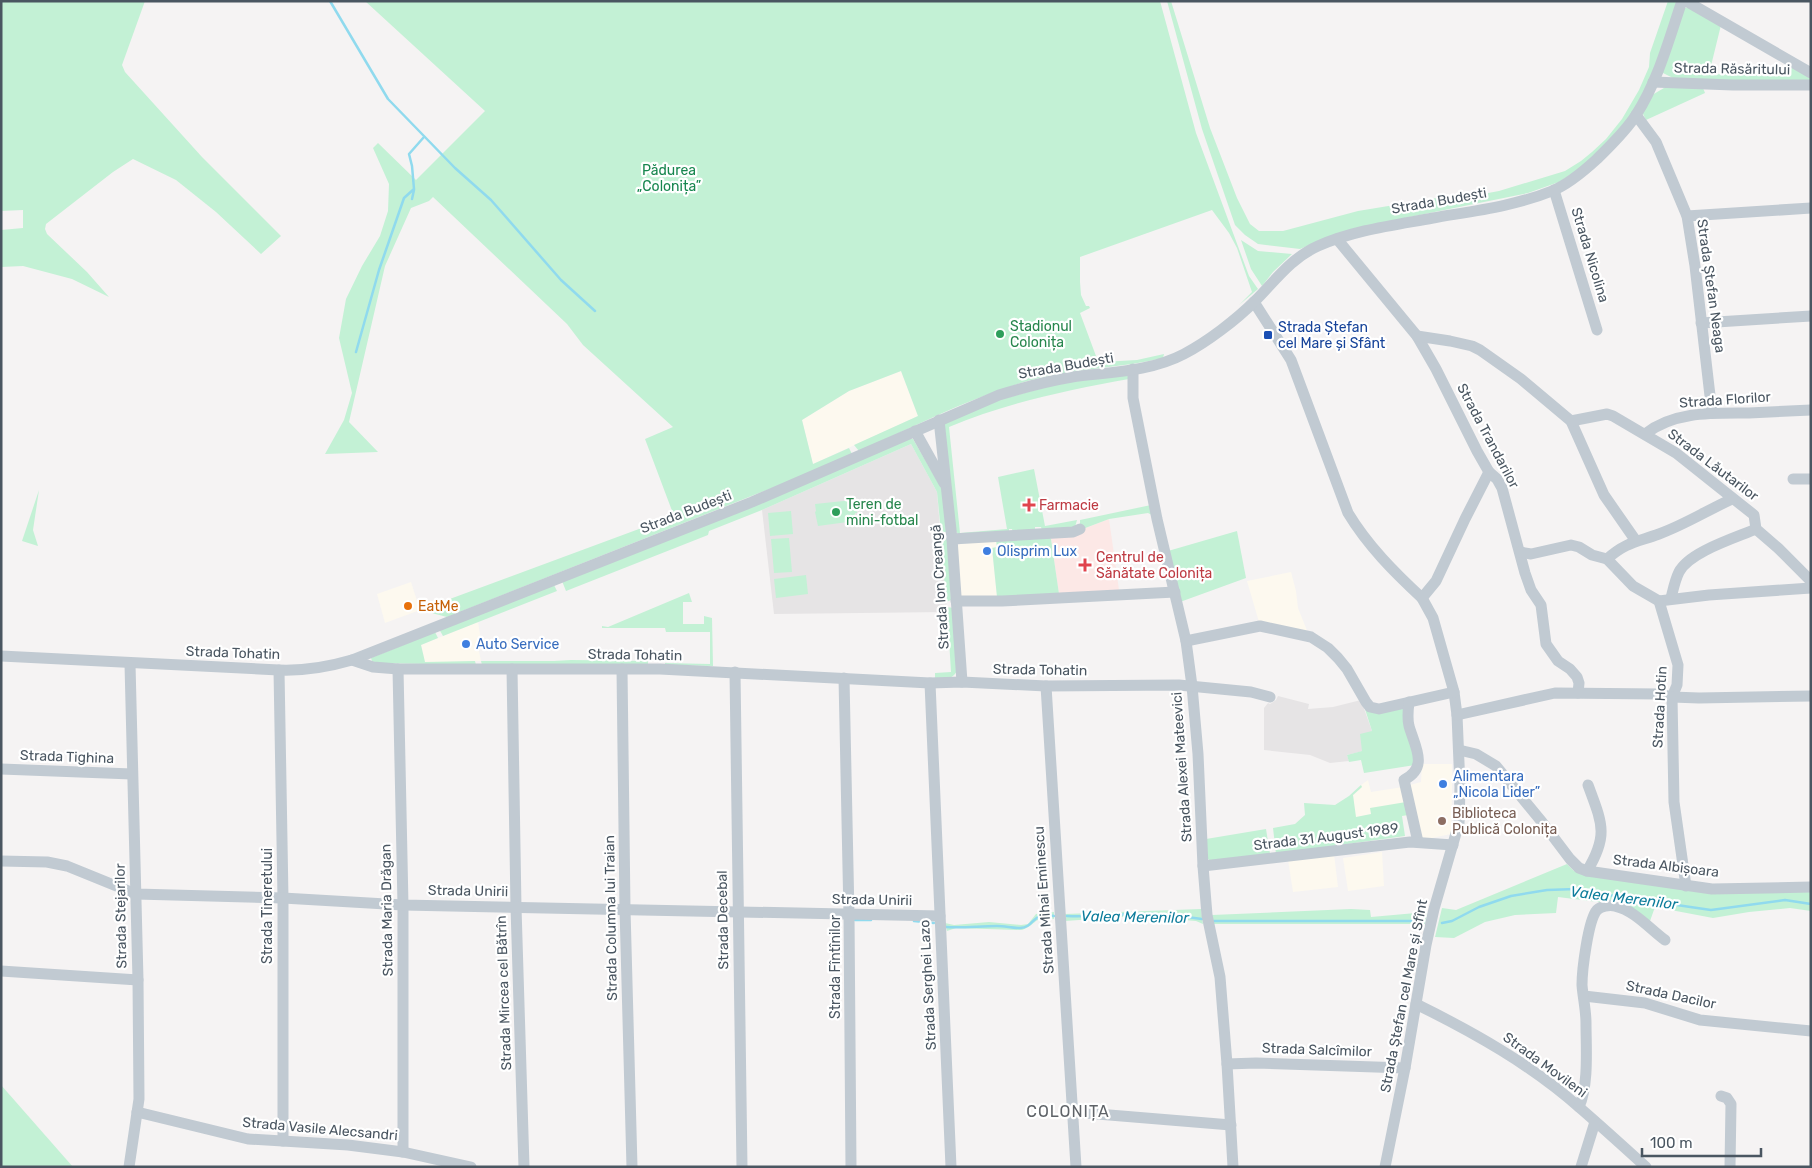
<svg xmlns="http://www.w3.org/2000/svg" width="1812" height="1168" viewBox="0 0 1812 1168" font-family="Rubik,sans-serif">
<style>
.commercial{fill:#fdf9ef}
.education{fill:#e6e4e5}
.medical{fill:#fce8e6}
.green{fill:#c3f1d5}
.lines{fill:none;stroke-linecap:round;stroke-linejoin:round}
.stream{stroke:#90daee;stroke-width:2.5}
.minor{stroke:#c1cad2;stroke-width:11}
.leisure-dot{fill:#2e9e5b;stroke:#fff;stroke-width:2}
.transit-dot{fill:#1a4fb4;stroke:#fff;stroke-width:2}
.health-dot{fill:#e0444e;stroke:#fff;stroke-width:2}
.shop-dot{fill:#3f7fe0;stroke:#fff;stroke-width:2}
.food-dot{fill:#e8710a;stroke:#fff;stroke-width:2}
.education-dot{fill:#8d6e63;stroke:#fff;stroke-width:2}
.labels{text-anchor:middle;dominant-baseline:central;stroke-width:4.5;stroke-linejoin:round;paint-order:stroke}
.street-label{font-size:14px;fill:#4a5661;stroke:#fff}
.park-label{font-size:14px;fill:#17864f;stroke:#fff}
.leisure-label{font-size:14px;fill:#27864d;stroke:#fff;text-anchor:start}
.transit-label{font-size:14px;fill:#164399;stroke:#fff;text-anchor:start}
.health-label{font-size:14px;fill:#be3a42;stroke:#fff;text-anchor:start}
.shop-label{font-size:14px;fill:#366cbe;stroke:#fff;text-anchor:start}
.food-label{font-size:14px;fill:#c56008;stroke:#fff;text-anchor:start}
.education-label{font-size:14px;fill:#785e54;stroke:#fff;text-anchor:start}
.water-label{font-size:15px;font-style:italic;fill:#0c7c9b;stroke:#fff}
.quarter-label{font-size:16px;letter-spacing:1px;fill:#5f6368;stroke:#fff}
</style>
<rect width="100%" height="100%" fill="#f5f3f3"/>
<g class="commercial">
<path d="M901 371 918 416 813 464 802 420 849 391Z"/>
<path d="M996 540 997 547 992 548 997 597 960 599 956 547 960 544Z"/>
<path d="M1291 572 1296 591 1298 608 1308 633 1259 622 1247 581Z"/>
<path d="M411 582 420 610 385 623 377 594Z"/>
<path d="M478 622 481 641 477 642 481 661 425 663 421 645Z"/>
<path d="M1422 764H1452V794L1451 834 1422 840 1410 785 1421 782Z"/>
<path d="M1368 780 1371 792 1403 787 1409 815 1355 824 1353 795 1361 788V785Z"/>
<path d="M1382 852 1384 886 1348 891 1343 858Z"/>
<path d="M1334 854 1338 887 1293 892 1288 860Z"/>
</g>
<g class="education">
<path d="M911 444 937 492 947 612 774 614 762 510Z"/>
<path d="M1278 696 1309 704 1308 709 1333 707 1361 700 1372 731 1363 751 1347 755 1349 761 1330 763 1310 755 1264 750V708L1268 703 1270 704 1276 700Z"/>
</g>
<path class="medical" d="M1109 519 1119 590 1059 594 1051 539 1047 536 1080 530Z"/>
<g class="green">
<path d="M1 1H145L122 65 125 72 202 157 281 236 261 254 216 212 176 180 133 159 113 172 46 224 45 229 47 234 87 272 109 297 72 279 23 266 1 267V230L23 228V210L1 211Z"/>
<path d="M365 1H1160L1196 133 1249 276 1258 289 1239 305 1252 292 1237 248 1229 233 1212 210 1080 257V282L1081 295 1086 306H1089L1090 308 1080 313 1096 356 1102 362 1137 360 1164 354 1163 358C1122 368 1079 368 1039 378 976 394 918 425 859 451L854 445 918 416 901 371 849 391 802 420 813 464 849 448 852 454 802 476 447 617 420 610 674 516 645 439 673 427 583 345 567 324 433 197 429 201 411 208 385 266 349 422 378 452 325 454 344 420 352 393 339 338 346 299 362 266 380 236 388 211 389 184 373 148 378 143 416 180 485 111Z"/>
<path d="M1167 1H1171L1210 128 1237 198 1250 224 1259 231H1283L1358 211 1449 196H1472L1499 191 1565 171 1581 161 1592 152 1606 139 1622 119 1639 90 1649 67 1650 53 1668 1H1678L1652 75 1632 114 1608 142 1581 168 1559 182 1528 193 1380 223 1333 235 1300 249 1258 244 1245 235 1235 225 1202 129Z"/>
<path d="M1689 7 1721 25 1709 74 1781 76 1787 63 1811 76V81L1677 80 1661 72 1682 9Z"/>
<path d="M1664 88H1703L1705 93 1646 120 1642 112 1652 95Z"/>
<path d="M1241 240 1258 251 1292 254 1273 272 1262 286 1251 269Z"/>
<path d="M1129 374V379C1068 390 1006 403 949 427L960 533 1007 529 998 477 1034 469 1045 526 1077 520 1075 527 1042 530 1041 527H1035V529L1013 533 1012 529H1009V533L958 534 955 530 944 428 945 421 991 402 1057 384Z"/>
<path d="M909 438 913 439 943 491 947 532H941L937 492 911 444 762 510 709 531 708 535 566 591 562 581Z"/>
<path d="M39 490 33 530 38 546 22 541Z"/>
<path d="M853 500 854 507H857V513H855V521L818 526 815 512 816 511 815 504Z"/>
<path d="M1151 505 1152 515 1148 513 1109 519 1080 530V520Z"/>
<path d="M791 511 793 534 770 536 768 513Z"/>
<path d="M1237 531 1246 578 1180 602 1168 551Z"/>
<path d="M1047 536 1051 539 1059 594 997 597 992 548 997 547 996 540Z"/>
<path d="M789 538 792 572 774 573 771 539Z"/>
<path d="M948 539 951 600 946 602 941 540Z"/>
<path d="M806 575 808 594 776 598 774 579Z"/>
<path d="M554 585 557 591 443 636 439 629Z"/>
<path d="M689 593 692 602H683V624H704V616L712 618 713 666 665 665V663L710 664V632H666L665 628H602V626L608 627Z"/>
<path d="M947 607 954 608 958 669C953 680 946 679 935 679V673L951 672Z"/>
<path d="M435 632 438 638 421 645 425 662 475 661 476 665 376 663 372 661 371 658Z"/>
<path d="M571 660 648 661V665H482L481 661H554Z"/>
<path d="M1364 706 1404 708 1415 765 1364 773 1361 760 1349 762 1347 755 1362 751 1360 734 1372 731Z"/>
<path d="M1361 785 1362 787 1353 795 1356 817 1371 814 1370 808 1406 802 1409 815 1402 816 1405 836 1276 854 1273 828 1295 824 1305 815 1304 803 1335 805 1349 796Z"/>
<path d="M1266 829 1270 854 1212 862 1208 859 1206 839Z"/>
<path d="M1567 864 1574 871 1589 874 1704 892 1811 889V911L1790 908 1749 912 1713 918 1655 907 1650 921 1614 904 1558 897 1556 913 1515 915 1485 922 1454 938 1435 937 1442 908 1456 910Z"/>
<path d="M1201 909 1203 924 1196 921 1136 916 1065 921V914Z"/>
<path d="M1351 909 1370 910 1371 917 1427 912 1425 924H1213L1212 915Z"/>
<path d="M1054 912V919C1033 916 1038 924 1022 930L956 928 947 931 945 923 954 925 989 922 1021 925 1028 924 1036 914Z"/>
<path d="M1 1085 73 1167H1Z"/>
</g>
<g class="lines">
<g class="stream">
<path d="M330 1 388 99 455 168 491 200 561 280 595 311"/>
<path d="M412 199 414 190"/>
<path d="M356 352 379 270 404 198 414 189 412 166 409 154 424 137"/>
<path d="M1067 916C1089 917 1111 915 1133 914 1156 913 1179 916 1202 919"/>
<path d="M855 920H871"/>
<path d="M914 921 934 923"/>
<path d="M1214 921H1424"/>
<path d="M1442 923 1452 921 1479 907 1511 896 1547 890 1576 889 1608 895 1711 910 1785 900 1811 904"/>
<path d="M946 927C963 928 980 926 997 926 1005 926 1012 928 1020 928 1036 927 1030 912 1054 916"/>
</g>
<g class="minor">
<path d="M1686 1 1811 73"/>
<path d="M1653 82 1733 85H1811"/>
<path d="M1636 115 1656 142 1687 216 1695 266 1712 413"/>
<path d="M1554 190 1597 330"/>
<path d="M1687 216 1811 208"/>
<path d="M1337 239 1417 336 1436 369 1477 451 1489 472 1497 479 1502 488 1525 573 1531 590 1541 605 1546 644 1558 661 1570 669 1577 677 1579 683 1578 693"/>
<path d="M1254 302 1291 360 1348 513C1368 546 1394 572 1422 598L1433 618 1454 692 1457 715 1460 787 1459 823 1434 909 1426 945 1405 1068 1385 1167"/>
<path d="M1701 323 1811 316"/>
<path d="M1417 336 1450 341 1472 346 1480 350 1521 379 1571 421 1604 495 1636 541"/>
<path d="M1133 369V398L1157 519 1186 641 1192 686 1198 754 1203 866 1207 915 1220 977 1227 1064 1233 1167"/>
<path d="M939 420 952 539 962 682"/>
<path d="M1571 421 1607 414 1613 416 1676 453 1754 515 1756 529 1778 548 1811 581"/>
<path d="M915 431 944 483"/>
<path d="M1645 434C1674 411 1713 413 1749 413 1769 412 1790 411 1811 410"/>
<path d="M1793 479H1811"/>
<path d="M952 539 1073 532 1080 529"/>
<path d="M1520 552 1531 554 1571 545 1579 547 1592 555 1607 559 1633 586 1659 601 1678 665 1677 685 1672 697 1674 802 1686 886"/>
<path d="M1607 559C1626 542 1637 542 1659 534 1684 525 1708 510 1732 499"/>
<path d="M1422 598 1436 581 1465 519 1489 472"/>
<path d="M1671 598C1673 590 1675 580 1679 572 1689 552 1735 538 1756 529"/>
<path d="M956 601H1002L1175 592"/>
<path d="M1659 601 1709 595 1811 588"/>
<path d="M1186 641 1260 626 1311 637 1328 648 1338 658 1347 669 1366 702 1370 707 1379 709 1454 692"/>
<path d="M1 656 279 670C305 671 328 667 352 660L752 502 999 395C1022 388 1048 381 1072 377 1109 372 1150 372 1184 354 1207 342 1236 320 1255 301 1275 281 1291 258 1318 246 1354 230 1395 225 1433 218 1473 211 1515 206 1552 191 1569 184 1584 171 1597 159 1611 145 1626 131 1636 115 1658 81 1669 39 1682 1"/>
<path d="M352 660 373 667 398 669H660L930 683 962 682 1046 686 1179 685 1251 692 1270 697"/>
<path d="M398 669 403 905V1152"/>
<path d="M512 669 516 907 524 1167"/>
<path d="M622 669 625 909 632 1167"/>
<path d="M279 670 283 898V1141"/>
<path d="M735 672 742 1167"/>
<path d="M844 678 849 915 851 1167"/>
<path d="M930 683 951 1167"/>
<path d="M1046 686 1076 1167"/>
<path d="M1409 702C1408 710 1407 718 1409 726 1415 747 1429 767 1404 780L1418 842"/>
<path d="M1457 715 1555 693 1660 694 1672 697 1699 698 1811 696"/>
<path d="M1459 750 1476 754 1496 766 1542 822 1570 859 1579 868 1587 871 1712 889 1811 887"/>
<path d="M1 769 132 774"/>
<path d="M1 861 47 862 67 866 136 894 283 898 403 905 940 916"/>
<path d="M1203 866 1410 842 1453 845"/>
<path d="M1587 871C1609 835 1602 823 1588 785"/>
<path d="M1 971 138 980"/>
<path d="M1584 996 1645 1003 1700 1020 1811 1031"/>
<path d="M1416 1004C1473 1032 1532 1065 1580 1108 1602 1127 1624 1147 1646 1167"/>
<path d="M1227 1064 1256 1063 1405 1068"/>
<path d="M1721 1096 1727 1098 1731 1104 1730 1167"/>
<path d="M1579 1107C1589 1084 1586 1048 1586 1023 1586 1010 1583 998 1582 985 1582 971 1588 920 1597 910 1601 906 1609 905 1615 906 1634 910 1650 929 1665 940"/>
<path d="M137 1112 248 1139 348 1145 403 1152 471 1167"/>
<path d="M1073 1112 1231 1125"/>
<path d="M129 1167 139 1099 138 980 130 664"/>
<path d="M1581 1167 1595 1122"/>
</g>
</g>
<g class="leisure-dot">
<circle cx="1000" cy="334" r="5"/>
<circle cx="836" cy="512" r="5"/>
</g>
<rect class="transit-dot" x="1263" y="330" width="10" height="10" rx="2.5"/>
<g class="health-dot">
<path d="M1026.5 497.5h5v5h5v5h-5v5h-5v-5h-5v-5h5z"/>
<path d="M1082.5 557.5h5v5h5v5h-5v5h-5v-5h-5v-5h5z"/>
</g>
<g class="shop-dot">
<circle cx="987" cy="551" r="5"/>
<circle cx="466" cy="644" r="5"/>
<circle cx="1443" cy="784" r="5"/>
</g>
<circle class="food-dot" cx="408" cy="606" r="5"/>
<circle class="education-dot" cx="1442" cy="821" r="5"/>
<g class="labels">
<g class="street-label">
<text transform="translate(1732 69) rotate(1)">Strada Răsăritului</text>
<text transform="translate(1439 201) rotate(-10)">Strada Budești</text>
<text transform="translate(1590 255) rotate(73)">Strada Nicolina</text>
<text transform="translate(1711 286) rotate(82)">Strada Ștefan Neaga</text>
<text transform="translate(1066 366) rotate(-10)">Strada Budești</text>
<text transform="translate(1725 400) rotate(-4)">Strada Florilor</text>
<text transform="translate(1488 436) rotate(62)">Strada Trandarilor</text>
<text transform="translate(1713 465) rotate(37)">Strada Lăutarilor</text>
<text transform="translate(686 512) rotate(-21)">Strada Budești</text>
<text transform="translate(940 587) rotate(-94)">Strada Ion Creangă</text>
<text transform="translate(233 653) rotate(2)">Strada Tohatin</text>
<text transform="translate(635 655) rotate(1)">Strada Tohatin</text>
<text transform="translate(1040 670) rotate(1)">Strada Tohatin</text>
<text transform="translate(1660 707) rotate(-87)">Strada Hotin</text>
<text transform="translate(67 757) rotate(2)">Strada Tighina</text>
<text transform="translate(1182 767) rotate(-94)">Strada Alexei Mateevici</text>
<text transform="translate(1326 837) rotate(-7)">Strada 31 August 1989</text>
<text transform="translate(1666 866) rotate(7)">Strada Albișoara</text>
<text transform="translate(468 891) rotate(1)">Strada Unirii</text>
<text transform="translate(872 900) rotate(1)">Strada Unirii</text>
<text transform="translate(1044 900) rotate(-94)">Strada Mihai Eminescu</text>
<text transform="translate(267 906) rotate(-90)">Strada Tineretului</text>
<text transform="translate(387 910) rotate(-91)">Strada Maria Drăgan</text>
<text transform="translate(121 916) rotate(-91)">Strada Stejarilor</text>
<text transform="translate(611 918) rotate(-91)">Strada Columna lui Traian</text>
<text transform="translate(723 920) rotate(-91)">Strada Decebal</text>
<text transform="translate(835 967) rotate(-90)">Strada Fîntînilor</text>
<text transform="translate(928 985) rotate(-93)">Strada Serghei Lazo</text>
<text transform="translate(504 993) rotate(-92)">Strada Mircea cel Bătrîn</text>
<text transform="translate(1671 995) rotate(12)">Strada Dacilor</text>
<text transform="translate(1404 996) rotate(-79)">Strada Ștefan cel Mare și Sfînt</text>
<text transform="translate(1317 1050) rotate(2)">Strada Salcîmilor</text>
<text transform="translate(1545 1065) rotate(36)">Strada Movileni</text>
<text transform="translate(320 1129) rotate(5)">Strada Vasile Alecsandri</text>
</g>
<g class="park-label">
<text x="669" y="170">Pădurea<tspan x="669" dy="16">„Colonița”</tspan></text>
</g>
<g class="leisure-label">
<text x="1010" y="326">Stadionul<tspan x="1010" dy="16">Colonița</tspan></text>
<text x="846" y="504">Teren de<tspan x="846" dy="16">mini-fotbal</tspan></text>
</g>
<g class="transit-label">
<text x="1278" y="327">Strada Ștefan<tspan x="1278" dy="16">cel Mare și Sfânt</tspan></text>
</g>
<g class="health-label">
<text x="1039" y="505">Farmacie</text>
<text x="1096" y="557">Centrul de<tspan x="1096" dy="16">Sănătate Colonița</tspan></text>
</g>
<g class="shop-label">
<text x="997" y="551">Olisprim Lux</text>
<text x="476" y="644">Auto Service</text>
<text x="1453" y="776">Alimentara<tspan x="1453" dy="16">„Nicola Lider”</tspan></text>
</g>
<g class="food-label">
<text x="418" y="606">EatMe</text>
</g>
<g class="education-label">
<text x="1452" y="813">Biblioteca<tspan x="1452" dy="16">Publică Colonița</tspan></text>
</g>
<g class="water-label">
<text transform="translate(1624 898) rotate(7)">Valea Merenilor</text>
<text transform="translate(1135 917) rotate(1)">Valea Merenilor</text>
</g>
<g class="quarter-label">
<text x="1068" y="1111">COLONIȚA</text>
</g>
</g>
<rect width="1812" height="1168" fill="none" stroke="#4a5661" stroke-width="5"/>
<path d="M1642 1148v8h119v-8" fill="none" stroke="#4a5661" stroke-width="2.5"/>
<text x="1650" y="1148" font-size="15" fill="#4a5661" stroke="#ffffff" stroke-width="4" paint-order="stroke">100 m</text>
</svg>
